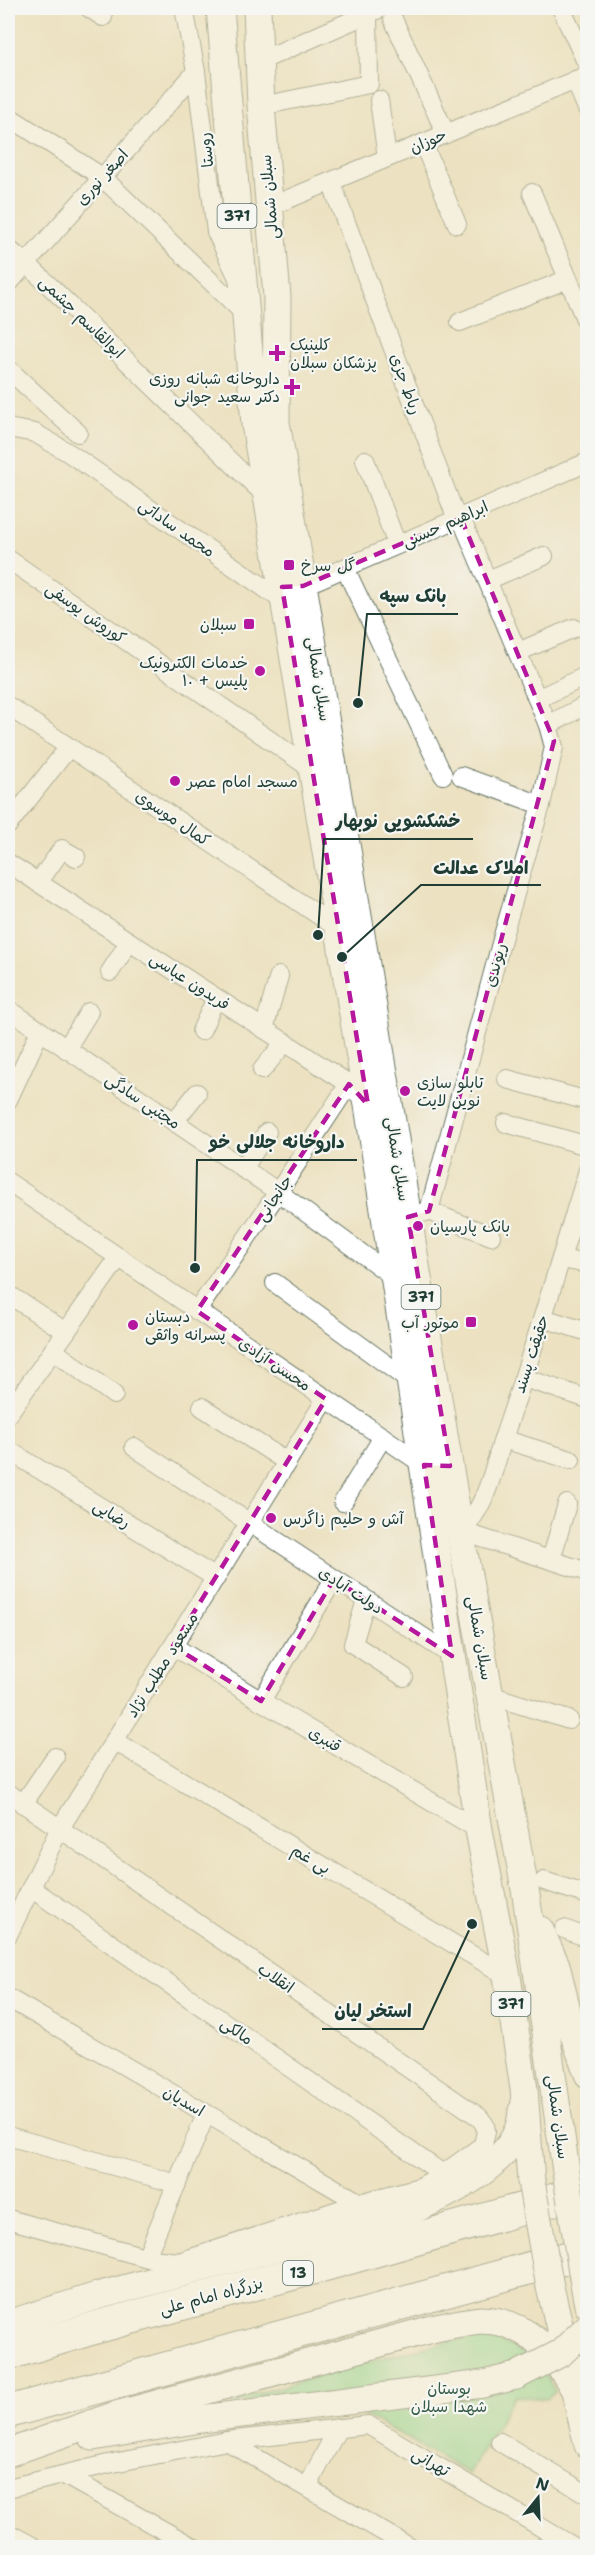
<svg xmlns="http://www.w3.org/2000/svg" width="595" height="2555" viewBox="0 0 595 2555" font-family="'Shantell Sans','Playpen Sans Arabic',sans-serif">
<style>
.green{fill:#8dd997;stroke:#568b66;stroke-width:1.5}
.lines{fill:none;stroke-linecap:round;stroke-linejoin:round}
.street-casing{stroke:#677665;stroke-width:20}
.primary-casing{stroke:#677665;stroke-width:29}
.highway-casing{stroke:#677665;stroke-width:34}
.street{stroke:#fff;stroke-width:18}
.primary{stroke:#fff;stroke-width:27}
.highway{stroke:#fff;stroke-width:32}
.primary-bridge-casing{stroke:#677665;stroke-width:29;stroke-linecap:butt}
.primary-bridge{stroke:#fff;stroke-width:27}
.marked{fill:none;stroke:#b5179e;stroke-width:4.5;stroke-dasharray:12 8;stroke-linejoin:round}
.poi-dot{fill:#b5179e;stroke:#f6f6f2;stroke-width:2}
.labels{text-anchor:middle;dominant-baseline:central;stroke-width:4.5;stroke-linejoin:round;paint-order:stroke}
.shield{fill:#f6f6f2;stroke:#60746d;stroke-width:1.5}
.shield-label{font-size:15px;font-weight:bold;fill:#1f3d34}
.street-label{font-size:16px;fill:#1f3d34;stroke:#f6f6f2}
.poi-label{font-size:16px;fill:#1f3d34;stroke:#f6f6f2;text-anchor:start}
.park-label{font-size:16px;fill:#355c48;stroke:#f6f6f2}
.leader{fill:none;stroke:#1f3d34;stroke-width:2}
.callout-dot{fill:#1f3d34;stroke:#f6f6f2;stroke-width:2}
.callout-label{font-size:18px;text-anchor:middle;font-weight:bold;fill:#1f3d34;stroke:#f6f6f2;stroke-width:4.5;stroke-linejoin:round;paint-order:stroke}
</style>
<rect width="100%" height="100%" fill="#f6f6f2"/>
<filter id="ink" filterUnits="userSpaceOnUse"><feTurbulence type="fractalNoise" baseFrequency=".0167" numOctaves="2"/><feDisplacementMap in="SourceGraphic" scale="12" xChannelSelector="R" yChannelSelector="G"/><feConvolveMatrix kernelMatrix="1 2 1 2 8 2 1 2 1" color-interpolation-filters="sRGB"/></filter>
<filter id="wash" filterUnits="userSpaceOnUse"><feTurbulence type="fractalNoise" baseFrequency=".008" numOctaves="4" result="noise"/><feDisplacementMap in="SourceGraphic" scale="24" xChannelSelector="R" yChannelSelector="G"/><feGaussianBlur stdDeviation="1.35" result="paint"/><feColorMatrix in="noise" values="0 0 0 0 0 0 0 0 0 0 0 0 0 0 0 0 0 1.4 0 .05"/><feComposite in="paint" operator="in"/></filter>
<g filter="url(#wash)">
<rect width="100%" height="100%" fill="#ece1c1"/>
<path class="green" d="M477 2338C512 2339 540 2360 555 2392L547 2399 514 2396 469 2474 403 2436 324 2394 215 2406 384 2357 452 2341Z"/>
</g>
<g filter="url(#ink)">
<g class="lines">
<defs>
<g id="street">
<path d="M89 8 103 17"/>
<path d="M184 8 196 72 216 232 239 280"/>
<path d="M561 8 588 66"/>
<path d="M393 19 446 134"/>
<path d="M260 61 381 8"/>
<path d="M575 80 588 111"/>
<path d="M379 100 387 158"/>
<path d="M276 103 369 84 368 13"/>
<path d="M8 116 102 177 247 316"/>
<path d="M423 143 457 224"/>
<path d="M331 182 457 520"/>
<path d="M532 193 588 326"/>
<path d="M269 207 588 75"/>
<path d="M8 249 26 263 267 497"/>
<path d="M8 284 196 72"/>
<path d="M460 322 568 279"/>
<path d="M8 369 78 433"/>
<path d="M8 428 35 433 69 453 285 602"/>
<path d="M365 460 397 545"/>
<path d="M8 559 313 770"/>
<path d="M345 568 443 775"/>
<path d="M488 580 544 556"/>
<path d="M303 586 588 462"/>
<path d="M518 652 574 628"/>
<path d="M537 699 586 676"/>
<path d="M8 706 339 929"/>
<path d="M548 725 588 704"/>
<path d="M461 776 541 805"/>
<path d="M8 825 69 747"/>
<path d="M8 863 349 1084 367 1103"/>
<path d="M38 883 62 849 76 857"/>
<path d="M110 972 129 942"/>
<path d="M8 1009 278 1192 395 1278"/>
<path d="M264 1029 279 976"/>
<path d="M201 1031 216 998"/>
<path d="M66 1049 89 1012"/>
<path d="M262 1070 285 1042"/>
<path d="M507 1079 588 1101"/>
<path d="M8 1100 40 1031"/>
<path d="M174 1122 197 1093"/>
<path d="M506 1123 588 1146"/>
<path d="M243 1169 267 1132"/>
<path d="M8 1182 424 1465"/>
<path d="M429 1211 491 1236"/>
<path d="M408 1217 429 1211 504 932 541 805 554 747 548 725 461 518"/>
<path d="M561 1259 588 1264"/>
<path d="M275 1283 412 1383"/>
<path d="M8 1294 66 1332"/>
<path d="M197 1311 278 1192 349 1084"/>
<path d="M543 1318 588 1332"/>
<path d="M53 1350 114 1395"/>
<path d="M524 1378 588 1399"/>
<path d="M202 1407 287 1462"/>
<path d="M8 1414 119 1257"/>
<path d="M503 1439 571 1460"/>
<path d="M134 1447 452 1656"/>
<path d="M8 1450 216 1578"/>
<path d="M343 1502 383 1437"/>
<path d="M460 1531C487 1509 494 1465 505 1433 535 1346 561 1258 588 1170"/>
<path d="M460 1531 588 1572"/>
<path d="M551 1560 567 1504"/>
<path d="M366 1600 353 1644 404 1677"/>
<path d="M173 1646 261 1701 479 1830"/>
<path d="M490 1695 569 1720"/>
<path d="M261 1701 334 1579"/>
<path d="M115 1741 507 1976"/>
<path d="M8 1793 479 2117 485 2125 486 2131 483 2145 443 2174 420 2187 360 2203 179 2262 152 2259 8 2219"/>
<path d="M23 1804 55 1757"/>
<path d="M544 1881 588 1895"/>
<path d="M31 1888 443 2174"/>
<path d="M564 1929 588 1938"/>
<path d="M8 1935 59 1830 326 1399"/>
<path d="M8 1998 360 2203"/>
<path d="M8 2136 177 2184"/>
<path d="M146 2257 206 2114"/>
<path d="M227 2441 411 2548"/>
<path d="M500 2442 588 2495"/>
<path d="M64 2475 195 2548"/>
<path d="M308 2486 338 2428"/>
<path d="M8 2488 108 2464 227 2441 368 2425 576 2548"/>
<path d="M8 2533 36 2548"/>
</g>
<g id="primary">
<path d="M220 8 255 424 368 1105 479 1830 507 1976 524 2089 531 2181"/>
<path d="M257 8 261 105 277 297 276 422 460 1531 526 1895 566 2171"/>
<path d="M540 1930 556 1965 571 2027 588 2074"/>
<path d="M583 2278 588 2305"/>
<path d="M550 2287 588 2445"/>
<path d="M8 2324 97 2296 403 2214C444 2197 520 2163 522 2111"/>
<path d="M93 2437 201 2419 483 2384 516 2376"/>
<path d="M8 2453 116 2415 436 2328C451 2325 467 2321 482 2320 525 2320 554 2354 573 2387"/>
</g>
<g id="highway">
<path d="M8 2354 101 2326 314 2268 588 2190"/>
<path d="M8 2412 588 2252"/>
</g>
</defs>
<use href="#street" class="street-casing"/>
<use href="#primary" class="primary-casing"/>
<use href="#highway" class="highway-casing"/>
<use href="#street" class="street"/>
<use href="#primary" class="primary"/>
<use href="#highway" class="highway"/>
<defs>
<g id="primary-bridge">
<path d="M566 2171 583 2278"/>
<path d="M531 2181 550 2287"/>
<path d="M516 2376 561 2353 588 2327"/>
</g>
</defs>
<use href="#primary-bridge" class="primary-bridge-casing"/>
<use href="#primary-bridge" class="primary-bridge"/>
</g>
</g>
<path d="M0 0H595V2555H0ZM461 518 554 741 429 1211 408 1217 450 1466 424 1465 452 1656 334 1579 261 1701 173 1646 326 1399 197 1311 349 1084 368 1105 282 587 303 586Z" fill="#ece1c1" fill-opacity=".55" fill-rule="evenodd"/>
<path class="marked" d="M461 518 554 741 429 1211 408 1217 450 1466 424 1465 452 1656 334 1579 261 1701 173 1646 326 1399 197 1311 349 1084 368 1105 282 587 303 586Z"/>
<g class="poi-dot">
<path d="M274 344h6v6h6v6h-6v6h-6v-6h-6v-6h6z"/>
<path d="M289 378h6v6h6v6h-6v6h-6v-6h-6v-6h6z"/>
<rect x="283" y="559" width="12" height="12" rx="3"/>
<rect x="243" y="618" width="12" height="12" rx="3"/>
<circle cx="260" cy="671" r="6"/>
<circle cx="175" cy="781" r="6"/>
<circle cx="405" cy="1091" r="6"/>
<circle cx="418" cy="1226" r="6"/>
<rect x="465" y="1316" width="12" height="12" rx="3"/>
<circle cx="133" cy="1325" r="6"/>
<circle cx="271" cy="1518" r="6"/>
</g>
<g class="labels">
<g class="shield">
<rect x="217.5" y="204" width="39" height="24" rx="4.5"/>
<rect x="401.5" y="1285" width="39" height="24" rx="4.5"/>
<rect x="491.5" y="1992" width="39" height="24" rx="4.5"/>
<rect x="283" y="2261" width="30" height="24" rx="4.5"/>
</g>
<g class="shield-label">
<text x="237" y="216">371</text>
<text x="421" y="1297">371</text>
<text x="511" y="2004">371</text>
<text x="298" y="2273">13</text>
</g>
<g class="street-label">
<text transform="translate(428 141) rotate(-23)">حوزان</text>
<text transform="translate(206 150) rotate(-97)">روستا</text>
<text transform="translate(102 177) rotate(-48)">اصغر نوری</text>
<text transform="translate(269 197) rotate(-95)">سبلان شمالی</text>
<text transform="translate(82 317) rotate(44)">ابوالقاسم چشمی</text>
<text transform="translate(406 384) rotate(70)">رباط جزی</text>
<text transform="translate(445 524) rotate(-24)">ابراهیم حسنی</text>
<text transform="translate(177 528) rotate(35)">محمد ساداتی</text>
<text transform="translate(86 613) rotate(35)">کوروش یوسفی</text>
<text transform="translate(319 679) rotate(81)">سبلان شمالی</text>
<text transform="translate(173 818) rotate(34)">کمال موسوی</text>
<text transform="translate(495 965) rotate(-75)">ریوندی</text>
<text transform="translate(190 981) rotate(33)">فریدون عباسی</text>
<text transform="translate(143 1101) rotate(34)">مجتبی سادگی</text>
<text transform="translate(398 1159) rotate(81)">سبلان شمالی</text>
<text transform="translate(274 1198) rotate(-56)">جانجانی</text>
<text transform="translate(531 1354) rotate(-72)">حقیقت پسند</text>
<text transform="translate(275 1364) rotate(34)">محسن آزادی</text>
<text transform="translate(112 1514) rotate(31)">رضایی</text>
<text transform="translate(351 1590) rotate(33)">دولت آبادی</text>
<text transform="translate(480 1638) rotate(80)">سبلان شمالی</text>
<text transform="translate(162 1665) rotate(-58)">مسعود مطلب نژاد</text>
<text transform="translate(325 1739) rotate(31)">قنبری</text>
<text transform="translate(311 1859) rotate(31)">بی غم</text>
<text transform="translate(276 1978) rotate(34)">انقلاب</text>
<text transform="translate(237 2031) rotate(35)">مالکی</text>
<text transform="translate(184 2101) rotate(30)">اسدیان</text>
<text transform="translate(558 2117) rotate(82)">سبلان شمالی</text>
<text transform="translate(211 2296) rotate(-15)">بزرگراه امام علی</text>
<text transform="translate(431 2462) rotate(30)">تهرانی</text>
</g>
<g class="poi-label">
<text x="290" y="344">کلینیک<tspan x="290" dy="18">پزشکان سبلان</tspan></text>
<text x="280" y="378" text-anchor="end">داروخانه شبانه روزی<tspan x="280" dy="18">دکتر سعید جوانی</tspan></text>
<text x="301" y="565">گل سرخ</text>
<text x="237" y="624" text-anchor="end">سبلان</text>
<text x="248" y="662" text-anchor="end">خدمات الکترونیک<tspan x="248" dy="18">پلیس + ۱۰</tspan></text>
<text x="187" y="781">مسجد امام عصر</text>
<text x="417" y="1082">تابلو سازی<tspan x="417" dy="18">نوین لایت</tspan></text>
<text x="430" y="1226">بانک پارسیان</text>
<text x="145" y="1316">دبستان<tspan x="145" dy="18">پسرانه واثقی</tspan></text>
<text x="459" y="1322" text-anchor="end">موتور آب</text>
<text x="283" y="1518">آش و حلیم زاگرس</text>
</g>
<g class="park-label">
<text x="449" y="2388">بوستان<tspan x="449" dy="18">شهدا سبلان</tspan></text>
</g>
</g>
<path class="leader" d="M358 703L367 614H458M318 935L324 839H473M342 957L421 885H541M195 1268L197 1160H357M472 1924L423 2029H322"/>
<g class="callout-dot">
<circle cx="358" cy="703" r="6"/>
<circle cx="318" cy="935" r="6"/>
<circle cx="342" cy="957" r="6"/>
<circle cx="195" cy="1268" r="6"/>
<circle cx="472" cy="1924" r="6"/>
</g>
<g class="callout-label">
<text x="413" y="602">بانک سپه</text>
<text x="398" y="827">خشکشویی نوبهار</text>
<text x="481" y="874">املاک عدالت</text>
<text x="277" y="1148">داروخانه جلالی خو</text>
<text x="373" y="2017">استخر لیان</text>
</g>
<rect width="595" height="2555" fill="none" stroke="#f6f6f2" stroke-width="30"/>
<g transform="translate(538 2498) rotate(18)" stroke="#f6f6f2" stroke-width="4.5" paint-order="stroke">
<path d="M0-4.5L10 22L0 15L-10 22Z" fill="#1f3d34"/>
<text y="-9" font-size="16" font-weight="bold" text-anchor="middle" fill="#1f3d34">N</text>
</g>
</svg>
